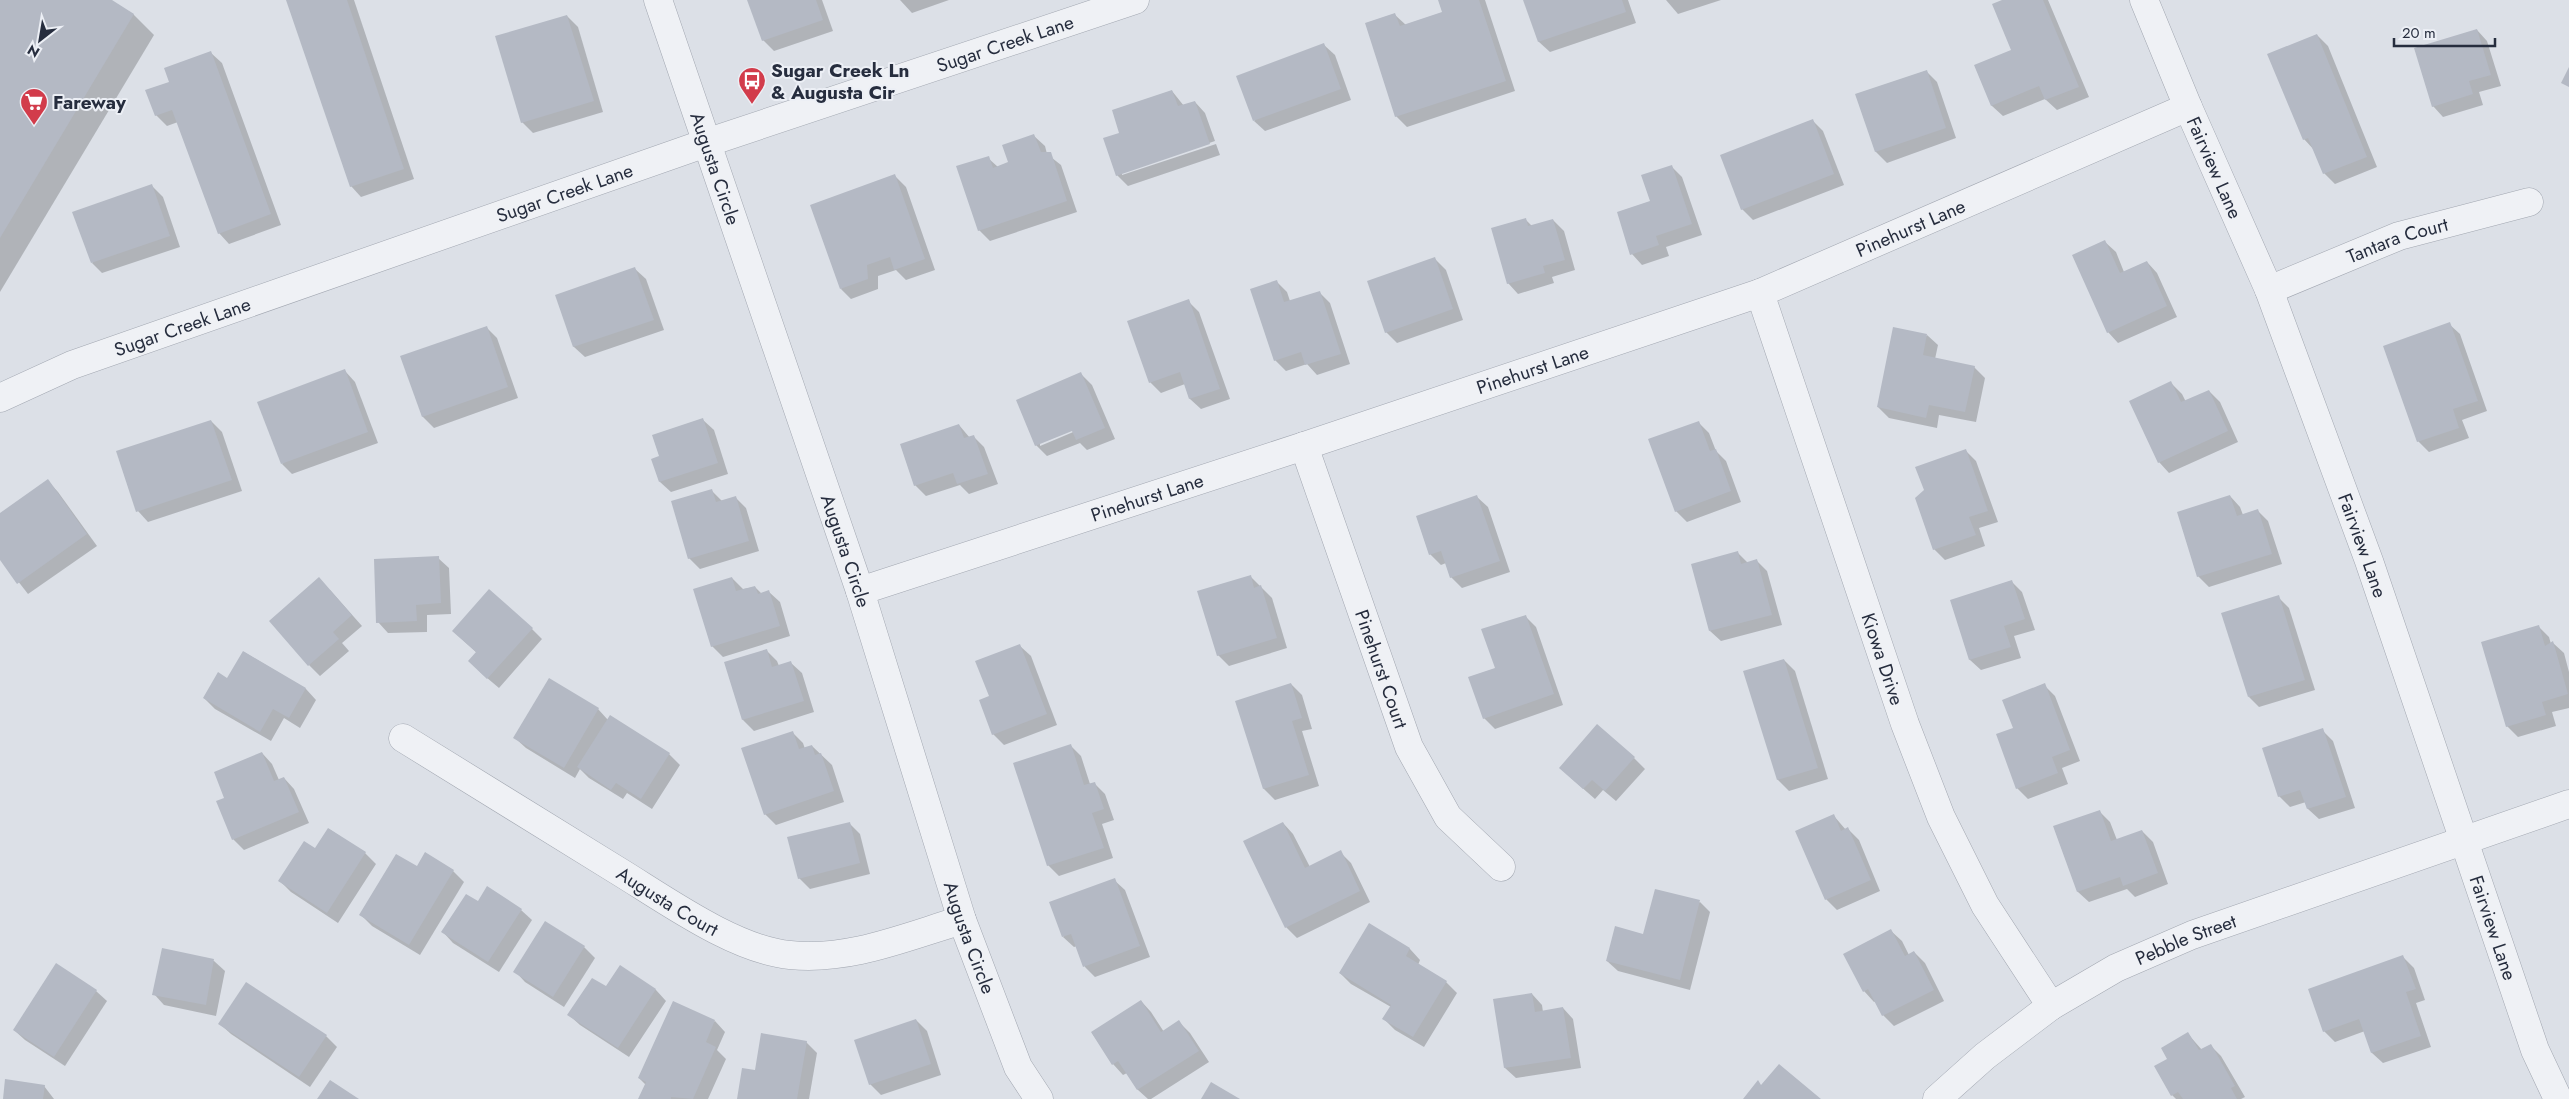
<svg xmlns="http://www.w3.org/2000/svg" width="2569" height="1099" viewBox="0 0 2569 1099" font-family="Jost,sans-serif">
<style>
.shadow{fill:#0003;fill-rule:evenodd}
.building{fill:#b4b9c4}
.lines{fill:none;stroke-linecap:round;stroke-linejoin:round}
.street-casing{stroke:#a2a7b1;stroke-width:29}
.street{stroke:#eff1f5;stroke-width:28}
.labels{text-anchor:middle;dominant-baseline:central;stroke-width:4;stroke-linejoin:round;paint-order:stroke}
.street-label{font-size:19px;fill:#262d3e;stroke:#eceff5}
.poi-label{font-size:19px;font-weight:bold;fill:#262d3e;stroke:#eceff5;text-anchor:start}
</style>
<rect width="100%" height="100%" fill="#dce0e7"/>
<g class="shadow">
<path d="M0 0H109L133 14 154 35 0 292Z"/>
<path d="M288 0H354L414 179 361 197 351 186Z"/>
<path d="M749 0H822L833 31 774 51 763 40Z"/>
<path d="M900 0H949L912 13Z"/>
<path d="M1439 0H1485L1515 91 1407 127 1396 116 1395 15 1406 25 1444 13Z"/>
<path d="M1525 0H1628L1636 23 1550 52 1539 42Z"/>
<path d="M1666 0H1721L1678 14Z"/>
<path d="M2006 0H2048L2089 97 2057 110 2045 99 2003 116 1992 106 1975 66 2013 51Z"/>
<path d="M567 16 578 27 603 112 533 133 522 122Z"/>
<path d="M2477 30 2487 41 2501 86 2479 92 2483 105 2443 117 2433 106Z"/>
<path d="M2317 35 2328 46 2377 167 2335 184 2324 173 2315 151 2304 139Z"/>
<path d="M1324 45 1335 55 1351 100 1265 131 1254 121Z"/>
<path d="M211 53 222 63 281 225 229 244 219 233 178 122 167 126 156 115 170 82Z"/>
<path d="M1926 71 1937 82 1956 138 1887 163 1876 152 1856 95Z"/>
<path d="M1172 91 1184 106 1195 102 1205 113 1215 141 1122 173V175L1216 144 1220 155 1128 186 1117 175 1121 133Z"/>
<path d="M1812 120 1823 131 1844 185 1753 220 1742 209Z"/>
<path d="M1034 136 1045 146 1047 154 1061 165 1077 212 990 241 979 230 988 158 998 167 1009 163Z"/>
<path d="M1671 166 1682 177 1702 235 1666 247 1669 256 1642 265 1632 254 1651 202Z"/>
<path d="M895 176 906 187 935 270 906 280 896 270 878 276V289L851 299 841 289Z"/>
<path d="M152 186 163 197 180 247 102 273 92 263Z"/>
<path d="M1526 220 1532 226 1553 220 1564 231 1575 270 1552 277 1554 283 1518 294 1508 283Z"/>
<path d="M2105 242 2116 252 2124 272 2147 262 2157 273 2177 317 2118 343 2108 332Z"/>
<path d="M1435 259 1446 270 1463 320 1397 343 1386 332Z"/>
<path d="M635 269 646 279 664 330 585 357 574 347 557 296Z"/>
<path d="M1276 281 1287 292 1290 301 1319 292 1330 303 1350 364 1317 375 1307 364 1286 371 1275 360Z"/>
<path d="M1188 301 1199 312 1230 399 1201 409 1190 399 1185 384 1161 393 1150 382Z"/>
<path d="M2449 324 2460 334 2487 411 2462 420 2469 438 2429 452 2418 441Z"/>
<path d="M486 327 497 338 518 398 434 428 423 417 402 357Z"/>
<path d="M1927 335 1938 345 1935 359 1974 367 1985 378 1976 422 1939 415 1937 428 1889 418 1878 407Z"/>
<path d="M345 371 355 382 378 443 292 474 282 464Z"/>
<path d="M1081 374 1092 385 1115 439 1087 450 1080 443 1047 456 1036 445ZM1077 428 1078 430 1040 446V443Z"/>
<path d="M2171 383 2182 394 2186 402 2209 391 2220 402 2238 442 2169 473 2159 462Z"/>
<path d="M703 420 714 430 728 474 671 492 660 482 661 457Z"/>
<path d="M211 421 222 432 242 491 148 522 138 511Z"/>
<path d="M1698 422 1709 433 1716 451 1726 461 1741 502 1687 522 1676 511Z"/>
<path d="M959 425 970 438 974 437 984 447 998 484 969 494 960 485 926 496 915 485Z"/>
<path d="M1965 450 1976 461 1998 522 1979 528 1985 546 1945 560 1934 549Z"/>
<path d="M48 481 58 492 97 546 28 594 0 558V515Z"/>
<path d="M712 491 722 501 736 498 746 508 759 551 700 569 689 558Z"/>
<path d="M2230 496 2240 507 2243 515 2258 511 2268 521 2282 564 2209 587 2198 576Z"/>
<path d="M1477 497 1488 507 1510 572 1462 588 1451 577 1446 563 1441 565 1430 554Z"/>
<path d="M1738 553 1748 563 1756 560 1767 571 1782 625 1721 641 1710 631Z"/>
<path d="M438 558 449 568 451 614 427 615V632L388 633 378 622Z"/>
<path d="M1250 576 1272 598 1287 648 1229 666 1218 655Z"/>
<path d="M732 578 743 589 755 587 762 594 769 592 780 602 790 636 723 657 712 646Z"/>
<path d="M2011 581 2022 592 2035 630 2014 636 2021 658 1981 670 1970 660 1951 601Z"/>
<path d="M330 590 362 626 342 643 349 651 320 676 309 665Z"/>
<path d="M2278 597 2289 608 2315 690 2259 707 2249 697Z"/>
<path d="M1525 616 1536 627 1563 705 1495 729 1484 718 1496 668Z"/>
<path d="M2539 627 2549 637 2551 644 2553 643 2564 653 2569 672V708L2552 712 2556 726 2518 737 2507 726Z"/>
<path d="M532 629 542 639 499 688 480 672 477 653 453 631Z"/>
<path d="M1020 646 1031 656 1057 725 1004 745 993 734 991 697Z"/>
<path d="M766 650 777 661 779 666 791 663 802 673 814 712 754 731 743 720 725 663Z"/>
<path d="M244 652 306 689 316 700 300 728 284 718 271 741 215 709 204 698 228 679Z"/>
<path d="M1784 660 1795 671 1828 779 1789 791 1778 780 1745 672Z"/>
<path d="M549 680 598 709 608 720 669 754 680 765 652 809 627 793 623 799 589 778 580 769 575 778 526 748 515 738Z"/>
<path d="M1291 684 1302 695 1312 729 1302 731 1319 786 1275 800 1264 789 1237 702Z"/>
<path d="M2044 685 2055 696 2080 761 2062 768 2068 784 2028 799 2017 788Z"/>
<path d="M2322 730 2333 741 2355 808 2319 819 2308 809 2306 802 2290 807 2279 796Z"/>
<path d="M792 732 803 743 805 749 812 746 832 765 844 802 776 825 765 814Z"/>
<path d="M1071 746 1081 756 1090 784 1094 783 1105 794 1114 820 1102 824 1113 858 1059 876 1048 865Z"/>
<path d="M262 753 272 764 279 780 284 778 294 789 309 823 244 850 233 839 226 798Z"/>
<path d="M1634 758 1645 769 1616 801 1603 790 1595 799 1571 778Z"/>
<path d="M2099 811 2110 822 2117 840 2142 831 2153 842 2168 884 2135 897 2127 889 2089 902 2078 892 2054 827Z"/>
<path d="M1834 816 1846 830 1848 829 1859 840 1880 891 1837 910 1826 899Z"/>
<path d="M849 823 860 834 870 874 810 889 799 878Z"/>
<path d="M1283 823 1293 834 1310 867 1340 852 1351 863 1370 902 1297 938 1286 927Z"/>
<path d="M329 829 365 853 376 864 338 923 291 892 280 881 316 850Z"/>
<path d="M417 868 453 871 464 882 420 955 372 926 361 915Z"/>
<path d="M1114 880 1125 890 1150 957 1095 977 1085 967 1077 946 1074 947 1063 937Z"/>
<path d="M1700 902 1710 912 1690 990 1618 971 1607 961Z"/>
<path d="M478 903 521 910 532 920 499 972 453 943 443 932Z"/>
<path d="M1369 925 1410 949 1420 960 1418 965 1446 982 1457 993 1424 1047 1395 1030 1384 1019 1391 1007 1351 984 1340 973Z"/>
<path d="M1891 931 1902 941 1909 955 1914 952 1925 963 1944 1001 1894 1026 1883 1015 1876 1001 1874 1002 1864 991Z"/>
<path d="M584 947 595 958 564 1007 525 982 515 971Z"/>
<path d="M163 950 214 961 225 971 216 1016 164 1005 154 994Z"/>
<path d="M2403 957 2414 968 2425 1000 2416 1003 2431 1047 2383 1063 2372 1053 2365 1031 2335 1042 2324 1031Z"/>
<path d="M620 967 656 990 666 1001 629 1057 580 1025 569 1015 606 988Z"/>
<path d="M96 991 107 1001 65 1066 25 1040 14 1030Z"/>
<path d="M1532 994 1542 1005 1543 1012 1563 1008 1573 1019 1581 1068 1516 1078 1505 1068Z"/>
<path d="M1141 1001 1151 1012 1164 1032 1179 1022 1190 1033 1209 1062 1151 1099H1148L1138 1090 1127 1073 1123 1075 1113 1064 1092 1033Z"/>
<path d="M916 1020 927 1031 941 1075 881 1095 870 1084Z"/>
<path d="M715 1021 725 1032 717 1050 726 1059 708 1099H640L646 1085 639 1078Z"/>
<path d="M220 1024 326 1036 337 1047 310 1087 231 1034Z"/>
<path d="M2188 1034 2202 1050 2210 1045 2221 1056 2245 1097 2241 1099H2176L2172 1095 2169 1059Z"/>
<path d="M806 1042 817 1053 809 1099H738Z"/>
<path d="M44 1086 54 1099H4Z"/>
</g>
<g class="building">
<path d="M0 0H112L134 14 0 238Z"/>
<path d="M286 0H347L404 169 350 187Z"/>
<path d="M747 0H816L823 20 762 41Z"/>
<path d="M1438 0H1479L1506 81 1395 117 1365 23 1395 13 1400 26 1442 12Z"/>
<path d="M1523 0H1622L1626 12 1538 42Z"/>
<path d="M2002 0H2043L2079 87 2045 100 2039 86 1991 106 1974 65 2011 50 1992 4Z"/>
<path d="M567 15 594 101 521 123 495 36Z"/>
<path d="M2477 29 2491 75 2469 81 2473 94 2432 107 2414 48Z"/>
<path d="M2317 34 2367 157 2323 174 2308 138 2303 140 2267 54Z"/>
<path d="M1324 43 1341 89 1253 121 1236 76Z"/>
<path d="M211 51 271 214 218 234 172 110 155 116 145 90 169 82 164 68Z"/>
<path d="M2569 67V87L2561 83Z"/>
<path d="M1927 70 1946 128 1875 152 1855 94Z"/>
<path d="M1172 90 1178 106 1195 101 1210 144 1116 176 1103 138 1119 133 1112 110Z"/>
<path d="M1813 119 1834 174 1741 210 1720 155Z"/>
<path d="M1034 134 1041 152H1051L1067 201 978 231 956 166 989 156 993 168 1008 162 1002 145Z"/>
<path d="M1672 165 1692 224 1656 236 1659 245 1630 255 1617 212 1650 201 1641 175Z"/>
<path d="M895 174 925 259 894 270 890 257 867 265 868 279 840 289 810 205Z"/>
<path d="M152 184 170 236 91 263 72 212Z"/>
<path d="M1526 218 1528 226 1553 219 1565 260 1543 266 1545 273 1507 284 1491 228Z"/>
<path d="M2105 240 2120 273 2147 261 2167 306 2107 333 2072 255Z"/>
<path d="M1435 257 1453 309 1385 333 1367 281Z"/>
<path d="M635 267 654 320 573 347 555 295Z"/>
<path d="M1277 280 1284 302 1320 291 1341 354 1305 365 1301 352 1274 361 1250 289Z"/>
<path d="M1189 299 1220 389 1189 399 1180 372 1149 383 1127 321Z"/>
<path d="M2450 322 2478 401 2453 409 2459 428 2417 442 2383 346Z"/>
<path d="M487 326 508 387 422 417 400 356Z"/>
<path d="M1893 327 1927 334 1923 355 1975 366 1965 412 1929 405 1926 418 1877 407Z"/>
<path d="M345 369 368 432 281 464 257 402Z"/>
<path d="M1081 372 1105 428 1076 440 1072 431 1035 446 1016 400Z"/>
<path d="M2171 381 2181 402 2209 390 2228 431 2158 463 2129 401Z"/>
<path d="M703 418 718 463 659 482 651 459 659 456 652 435Z"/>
<path d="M211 420 232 480 136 512 116 451Z"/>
<path d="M1699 421 1710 451 1716 449 1731 491 1675 512 1648 439Z"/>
<path d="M959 424 964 438 974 435 988 474 957 484 953 473 914 486 900 444Z"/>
<path d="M1966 449 1988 511 1969 517 1976 535 1933 550 1915 498 1924 490 1915 467Z"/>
<path d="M48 479 87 534 17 584 0 560V513Z"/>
<path d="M712 489 716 502 736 496 749 541 688 559 671 501Z"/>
<path d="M1477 495 1500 561 1450 578 1441 551 1429 555 1416 516Z"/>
<path d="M2230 495 2237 516 2258 509 2272 554 2197 577 2177 512Z"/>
<path d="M1738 551 1741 564 1757 559 1772 615 1709 631 1691 564Z"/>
<path d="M439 556 441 603 416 605 417 621 376 623 374 559Z"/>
<path d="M1251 575 1254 588 1261 585 1277 638 1217 656 1197 591Z"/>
<path d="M319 577 352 615 333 632 339 639 308 666 269 621Z"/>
<path d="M732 577 736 591 755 586 758 594 769 590 780 626 711 647 693 589Z"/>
<path d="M2012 580 2025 619 2004 626 2011 647 1969 660 1950 600Z"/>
<path d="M489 589 533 628 487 679 468 661 476 652 452 631Z"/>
<path d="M2279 595 2305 680 2248 697 2221 613Z"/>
<path d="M1526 615 1554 694 1483 719 1468 677 1495 668 1481 629Z"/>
<path d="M2539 625 2545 646 2553 641 2568 694 2542 702 2546 715 2506 727 2481 642Z"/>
<path d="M1020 644 1047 714 992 735 979 700 989 696 975 661Z"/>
<path d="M767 649 772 667 791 661 804 701 742 720 724 662Z"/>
<path d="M243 651 306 688 289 718 273 709 260 732 203 698 218 672 227 678Z"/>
<path d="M1784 659 1818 768 1777 780 1743 671Z"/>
<path d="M549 678 599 708 564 768 513 738Z"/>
<path d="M1291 683 1302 718 1292 721 1309 775 1263 789 1235 701Z"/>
<path d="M2045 683 2070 750 2052 757 2058 773 2016 789 1996 734 2013 728 2002 700Z"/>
<path d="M610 715 670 753 641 799 616 783 611 790 577 767Z"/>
<path d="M1597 724 1635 757 1605 791 1592 780 1583 789 1559 768Z"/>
<path d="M2323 728 2346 797 2307 809 2300 790 2278 797 2262 748Z"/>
<path d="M793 731 799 749 812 745 815 755 821 753 834 791 764 815 741 748Z"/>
<path d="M1071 744 1084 785 1095 782 1104 809 1092 813 1104 848 1047 866 1013 763Z"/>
<path d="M262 752 274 781 284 777 299 812 232 840 216 801 224 798 214 772Z"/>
<path d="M2100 810 2111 841 2142 830 2158 873 2123 886 2120 877 2077 892 2053 826Z"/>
<path d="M1834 814 1841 831 1848 827 1871 880 1825 900 1795 831Z"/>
<path d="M850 822 860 863 798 879 787 837Z"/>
<path d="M1283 822 1305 868 1341 850 1360 891 1285 928 1243 841Z"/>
<path d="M328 828 366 852 327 913 278 881 304 841 315 848Z"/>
<path d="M425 852 454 870 409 945 359 915 396 854 417 866Z"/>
<path d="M1115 878 1140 946 1083 967 1071 934 1062 937 1049 902Z"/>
<path d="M487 886 522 909 488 962 441 932 466 894 478 901Z"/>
<path d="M1655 889 1700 900 1680 980 1606 961 1615 926 1643 934Z"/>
<path d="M545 921 585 946 553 997 513 972Z"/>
<path d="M1369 923 1410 948 1406 956 1447 981 1413 1037 1382 1019 1391 1005 1339 973Z"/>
<path d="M1891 929 1905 956 1914 951 1934 990 1882 1016 1868 989 1863 992 1843 954Z"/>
<path d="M162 948 214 959 206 1005 152 995Z"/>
<path d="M2403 955 2416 989 2406 992 2421 1036 2371 1053 2359 1019 2323 1032 2308 989Z"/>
<path d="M56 963 97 990 54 1057 13 1030Z"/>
<path d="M620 965 656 989 618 1048 567 1015 592 978 606 986Z"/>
<path d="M246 982 327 1035 299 1077 218 1024Z"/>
<path d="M1532 993 1535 1012 1563 1007 1571 1058 1504 1068 1493 999Z"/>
<path d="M1141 1000 1161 1032 1179 1020 1199 1051 1137 1090 1118 1061 1112 1065 1091 1032Z"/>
<path d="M673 1001 715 1020 706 1042 716 1047 693 1099 671 1097V1099H638L646 1082 638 1078Z"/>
<path d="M916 1019 931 1064 869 1085 854 1040Z"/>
<path d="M2188 1032 2199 1050 2211 1044 2235 1086 2231 1088 2237 1099H2183L2178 1092 2171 1096 2154 1066 2167 1059 2161 1048Z"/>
<path d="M761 1033 807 1041 797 1099H737L742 1068 755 1070Z"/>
<path d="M1779 1064 1821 1099H1743L1758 1080 1761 1085Z"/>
<path d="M5 1079 45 1085 43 1099H3Z"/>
<path d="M330 1080 359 1099H317Z"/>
<path d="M1211 1082 1240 1099H1201Z"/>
</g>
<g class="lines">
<defs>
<g id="street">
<path id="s1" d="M658 0 860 591 962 920 1018 1067 1039 1099"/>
<path id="s2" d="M2144 0 2188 107 2269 290 2369 561 2535 1050 2558 1099"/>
<path id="s3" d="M2269 290 2399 236 2529 202"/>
<path id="s4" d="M1760 293 1905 724 1941 817 1985 905 2051 1006"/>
<path id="s5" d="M0 398 72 365 706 143 1135 0"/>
<path id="s6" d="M1304 446 1409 747 1448 817 1501 867"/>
<path id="s7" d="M860 591 1304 446 1760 293 2188 107"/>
<path id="s8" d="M403 738C473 782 544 825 615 869 663 898 734 950 790 955 850 961 905 937 962 920"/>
<path id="s9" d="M1937 1099 1985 1056 2051 1006 2116 968 2192 935 2569 804"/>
</g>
</defs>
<use href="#street" class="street-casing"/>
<use href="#street" class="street"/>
</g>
<defs>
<symbol id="bus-pin" viewBox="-11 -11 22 30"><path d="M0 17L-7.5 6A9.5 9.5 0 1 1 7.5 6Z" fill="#d23c4b" stroke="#eceff5"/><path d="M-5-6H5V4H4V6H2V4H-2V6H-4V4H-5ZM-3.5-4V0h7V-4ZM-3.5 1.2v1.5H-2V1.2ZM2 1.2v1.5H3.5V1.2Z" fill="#fff"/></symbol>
<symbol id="supermarket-pin" viewBox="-11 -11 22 30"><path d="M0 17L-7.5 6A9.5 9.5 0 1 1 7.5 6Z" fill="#d23c4b" stroke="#eceff5"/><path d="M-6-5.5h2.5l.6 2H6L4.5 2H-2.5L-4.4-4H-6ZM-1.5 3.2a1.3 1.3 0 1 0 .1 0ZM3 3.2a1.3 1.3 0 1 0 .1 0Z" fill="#fff"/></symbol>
</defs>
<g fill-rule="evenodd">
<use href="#bus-pin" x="736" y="65" width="32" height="43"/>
<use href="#supermarket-pin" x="18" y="86" width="32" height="43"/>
</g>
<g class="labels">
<g class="street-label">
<text stroke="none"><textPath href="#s5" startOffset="1066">Sugar Creek Lane</textPath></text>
<text stroke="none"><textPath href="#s1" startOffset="178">Augusta Circle</textPath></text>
<text stroke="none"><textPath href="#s2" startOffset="182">Fairview Lane</textPath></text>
<text stroke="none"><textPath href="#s5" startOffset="601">Sugar Creek Lane</textPath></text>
<text stroke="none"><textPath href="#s7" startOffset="1112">Pinehurst Lane</textPath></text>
<text stroke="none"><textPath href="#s3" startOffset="138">Tantara Court</textPath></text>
<text stroke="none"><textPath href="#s5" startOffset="196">Sugar Creek Lane</textPath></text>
<text stroke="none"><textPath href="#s7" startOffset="708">Pinehurst Lane</textPath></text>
<text stroke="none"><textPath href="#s7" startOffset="302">Pinehurst Lane</textPath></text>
<text stroke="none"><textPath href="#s2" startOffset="588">Fairview Lane</textPath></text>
<text stroke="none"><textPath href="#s1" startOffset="582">Augusta Circle</textPath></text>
<text stroke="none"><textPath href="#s4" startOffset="386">Kiowa Drive</textPath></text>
<text stroke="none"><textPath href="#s6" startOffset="236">Pinehurst Court</textPath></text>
<text stroke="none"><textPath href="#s8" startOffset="311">Augusta Court</textPath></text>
<text stroke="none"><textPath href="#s2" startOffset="992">Fairview Lane</textPath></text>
<text stroke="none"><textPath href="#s1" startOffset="988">Augusta Circle</textPath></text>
<text stroke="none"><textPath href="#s9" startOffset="298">Pebble Street</textPath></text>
</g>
<g class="poi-label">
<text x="771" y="70">Sugar Creek Ln<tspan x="771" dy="22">&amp; Augusta Cir</tspan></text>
<text x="53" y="102">Fareway</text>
</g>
</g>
<g transform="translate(40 40) rotate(211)" stroke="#eceff5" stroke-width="4" paint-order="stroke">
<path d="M0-4L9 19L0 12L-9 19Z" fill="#262d3e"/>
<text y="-8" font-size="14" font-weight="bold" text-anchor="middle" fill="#262d3e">N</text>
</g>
<path d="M2394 38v8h101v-8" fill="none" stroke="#262d3e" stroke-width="2.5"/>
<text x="2402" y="38" font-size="15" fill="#262d3e" stroke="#eceff5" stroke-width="4" paint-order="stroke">20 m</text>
</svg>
